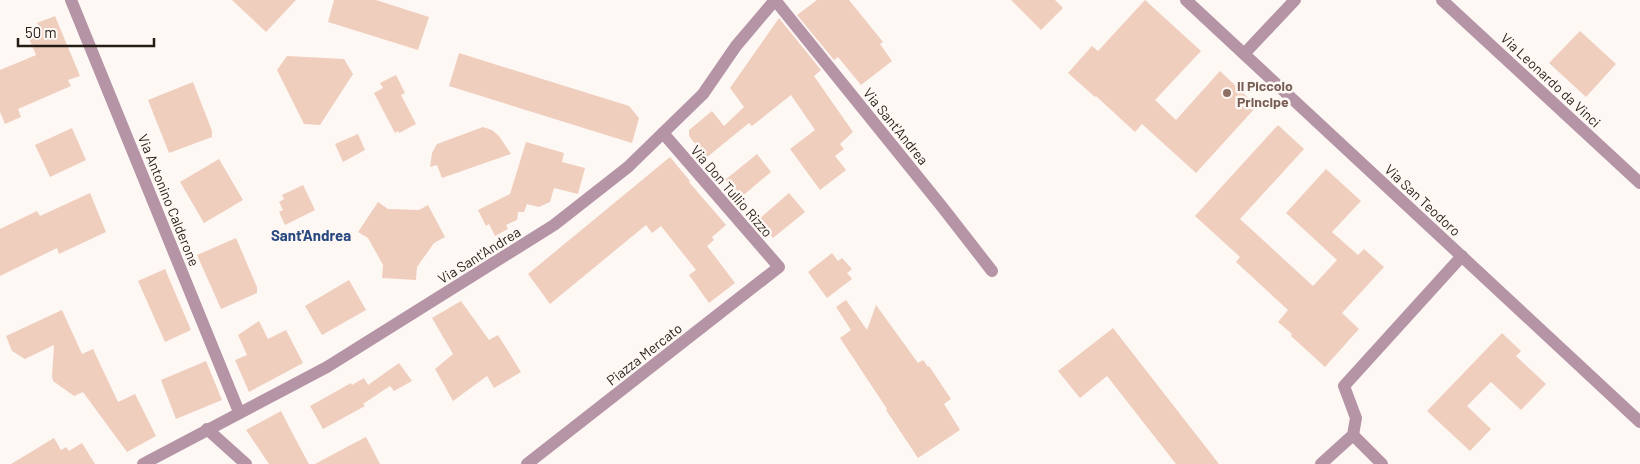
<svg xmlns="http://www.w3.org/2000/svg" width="1640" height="464" viewBox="0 0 1640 464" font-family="Barlow,sans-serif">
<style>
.building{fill:#f0cebd}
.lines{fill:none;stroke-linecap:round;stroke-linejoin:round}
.minor{stroke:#b594a6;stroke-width:12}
.tertiary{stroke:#b594a6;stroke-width:12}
.education-dot{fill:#8d6e63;stroke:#fef8f5;stroke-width:2}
.labels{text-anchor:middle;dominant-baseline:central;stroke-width:5;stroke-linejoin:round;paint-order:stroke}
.street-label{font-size:14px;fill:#261c16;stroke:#fef8f5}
.education-label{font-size:14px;font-weight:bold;fill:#785e54;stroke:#fef8f5;text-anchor:start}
.neighbourhood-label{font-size:15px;font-weight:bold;fill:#28487f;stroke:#fef8f5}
</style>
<rect width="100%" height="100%" fill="#fef8f5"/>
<g class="building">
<path d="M232 0H296L266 32Z"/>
<path d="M334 0H376L429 17 418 50 328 22Z"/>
<path d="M817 0H849L883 42 880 44 892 61 861 85 838 57 834 60 797 15Z"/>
<path d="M1011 0H1055L1063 8 1041 30Z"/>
<path d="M1145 0 1201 51 1155 100 1176 120 1220 71 1257 106 1196 173 1142 124 1135 132 1096 96 1095 97 1068 73 1092 46 1098 51Z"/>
<path d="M55 16 80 76 68 80 71 86 18 109 21 117 5 124 0 112V70L36 55 27 34 40 29 37 23Z"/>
<path d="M779 18 821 70 814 76 853 132 840 144 844 149 835 156 846 170 820 190 790 149 815 130 791 95 752 126 749 123 706 158 689 136V130L712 111 724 126 744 107 730 88Z"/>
<path d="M1580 31 1616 64 1586 97 1549 63Z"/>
<path d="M459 53 629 106 639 118 632 143 449 86Z"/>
<path d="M287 56 344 59 353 74 320 125 304 124 277 70Z"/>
<path d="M396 75 405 93 401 95 416 124 399 133 398 131 395 133 374 93 383 88 380 83Z"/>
<path d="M193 82 212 131V137L169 153 148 100Z"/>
<path d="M1278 125 1304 149 1240 219 1313 286 1337 260 1286 213 1326 169 1361 201 1332 232 1358 255 1364 249 1384 267 1342 313 1359 329 1325 367 1291 336 1292 334 1278 322 1288 310 1236 262 1240 257 1195 216Z"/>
<path d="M483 127 492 130 499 136 511 154 442 178 437 165 430 167 432 153 437 144Z"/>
<path d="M72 128 86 160 50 177 35 145Z"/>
<path d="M358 134 365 150 343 162 335 144Z"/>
<path d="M526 142 564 153 562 162 585 168 578 194 554 188 550 202 539 207 527 204 524 212H518L517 220 506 225 508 229 495 236 489 224 486 226 478 210 510 194Z"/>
<path d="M757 154 771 172 740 198 725 180Z"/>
<path d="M670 157 690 181 689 182 726 225 712 237 714 240 707 246 735 283 709 303 689 275 696 270 661 226 652 233 646 225 550 304 528 274Z"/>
<path d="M219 159 243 200 204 223 180 182Z"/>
<path d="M303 185 315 210 285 225 279 212 283 210 279 202 284 199 282 195Z"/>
<path d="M90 193 106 232 59 254 57 248 0 276V229L37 211 40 216Z"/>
<path d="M789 193 805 212 773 238 758 220Z"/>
<path d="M378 202 388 209 419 210 428 205 445 237 434 243 417 267 416 280 382 278 383 265 368 238 358 232Z"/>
<path d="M236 238 257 287V293L221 309 197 255Z"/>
<path d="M832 253 838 261 842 258 852 269 847 273 852 279 827 298 808 272Z"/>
<path d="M165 269 191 330 165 342 138 281Z"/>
<path d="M349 280 366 310 322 335 305 306Z"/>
<path d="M846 300 867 330 876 305 918 363 923 360 928 367 929 366 951 399 944 404 960 430 918 458 886 410 887 409 840 338 851 330 836 307Z"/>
<path d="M461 301 489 340 498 335 521 372 494 388 487 376 453 401 435 369 453 354 432 318Z"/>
<path d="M62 310 82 354 93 349 118 402 135 394 156 436 127 452 83 392 74 396 53 381 52 376 54 345 25 359 12 351 6 336Z"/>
<path d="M259 321 268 339 286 330 303 363 249 392 235 360 247 355 238 335Z"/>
<path d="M1113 328 1219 464H1176L1107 376 1080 398 1058 371Z"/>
<path d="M1502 333 1521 351 1516 356 1546 384 1521 410 1491 382 1467 406 1491 429 1470 451 1427 411Z"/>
<path d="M206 361 222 400 176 419 161 380Z"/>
<path d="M399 363 412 381 394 391 390 386 363 404 365 406 323 429 310 406 351 383 352 385 364 378 368 385Z"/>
<path d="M281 411 296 440 309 464H269L246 430Z"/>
<path d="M366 437 380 464H315L343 449Z"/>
<path d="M54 438 61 450 66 447 69 451 82 443 95 464H11Z"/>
</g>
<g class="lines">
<g class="minor">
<path d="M71 0 239 412"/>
<path d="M775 0 943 208 992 271"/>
<path d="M1442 0 1640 183"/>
<path d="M1244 54 1295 0"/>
<path d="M207 429 246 464"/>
<path d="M1353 435 1382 464"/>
<path d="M527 464 779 267 663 133"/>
<path d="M1321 464 1353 435 1356 418 1344 386 1462 256"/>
</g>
<g class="tertiary">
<path d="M1186 0 1640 422"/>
<path d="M143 464 327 367 554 225 628 167 703 94 736 46 775 0"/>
</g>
</g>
<circle class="education-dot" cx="1227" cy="93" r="5"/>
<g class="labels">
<g class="street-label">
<text transform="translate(1551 80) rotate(43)">Via Leonardo da Vinci</text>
<text transform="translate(896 126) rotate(51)">Via Sant'Andrea</text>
<text transform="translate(732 191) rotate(49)">Via Don Tullio Rizzo</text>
<text transform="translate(169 200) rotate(68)">Via Antonino Calderone</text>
<text transform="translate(1423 200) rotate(43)">Via San Teodoro</text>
<text transform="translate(479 255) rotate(-32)">Via Sant'Andrea</text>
<text transform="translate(644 354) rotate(-38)">Piazza Mercato</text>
</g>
<g class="education-label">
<text x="1237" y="85">Il Piccolo<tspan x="1237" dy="16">Principe</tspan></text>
</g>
<g class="neighbourhood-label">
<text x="311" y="235">Sant'Andrea</text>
</g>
</g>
<path d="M18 38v8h136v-8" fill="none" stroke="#261c16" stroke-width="2.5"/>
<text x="25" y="38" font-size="15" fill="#261c16" stroke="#fef8f5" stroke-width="4" paint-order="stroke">50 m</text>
</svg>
